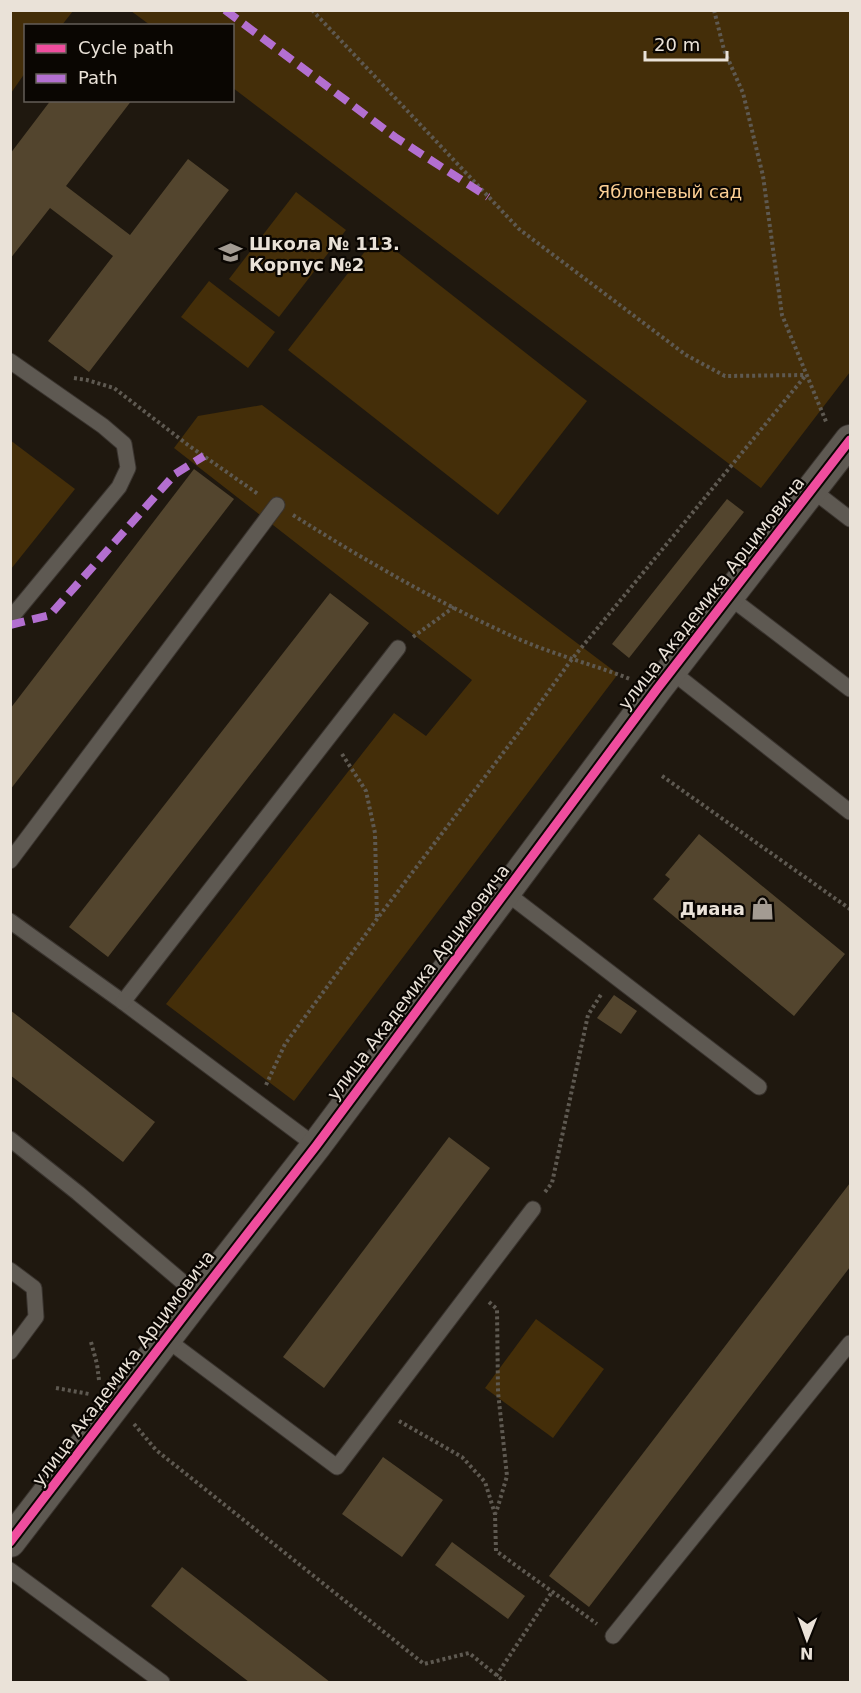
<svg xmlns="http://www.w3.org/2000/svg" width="861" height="1693" viewBox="0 0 861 1693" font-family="'DejaVu Sans',sans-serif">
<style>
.green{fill:#442e09}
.building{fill:#53452e}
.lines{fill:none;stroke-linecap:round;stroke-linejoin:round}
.lane-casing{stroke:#3a342f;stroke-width:17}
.street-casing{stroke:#3a342f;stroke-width:32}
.path{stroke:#5e5951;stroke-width:4;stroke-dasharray:3 3;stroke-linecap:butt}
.lane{stroke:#5e5952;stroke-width:15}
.street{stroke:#5e5952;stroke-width:30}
.quiet{stroke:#b36fd0;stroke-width:8;stroke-dasharray:15 8;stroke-linecap:butt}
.cycleway-casing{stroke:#0a0602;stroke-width:13}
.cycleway{stroke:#ef4d9e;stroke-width:9}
.labels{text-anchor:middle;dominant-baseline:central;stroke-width:4.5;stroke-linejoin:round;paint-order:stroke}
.park-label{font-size:18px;fill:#fdcf94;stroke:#0a0602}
.poi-label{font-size:18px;font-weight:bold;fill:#eae2d8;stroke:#0a0602;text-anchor:start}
.street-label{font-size:18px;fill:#eae2d8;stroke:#0a0602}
</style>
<rect width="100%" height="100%" fill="#1f180f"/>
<g class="green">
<path d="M11 10 73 11 62 25 26 26 25 73 11 93Z"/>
<path d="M131 11H850V372L761 488 233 88 232 26 150 25Z"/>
<path d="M296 192 346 230 279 317 229 279Z"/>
<path d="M377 236 587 401 498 515 288 350Z"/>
<path d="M209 281 275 332 248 368 181 317Z"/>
<path d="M262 405 618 674 294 1101 166 1004 394 713 426 736 472 680 174 448 198 416Z"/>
<path d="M10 440 75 489 11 569H10Z"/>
<path d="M536 1319 604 1369 553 1438 485 1388Z"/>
</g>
<g class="building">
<path d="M51 100H132L66 186 130 235 188 159 229 190 89 372 48 341 113 256 50 208 10 259V154Z"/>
<path d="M194 469 234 499 10 790V709Z"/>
<path d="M727 499 744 512 629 658 612 644Z"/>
<path d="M330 593 369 623 108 957 69 927Z"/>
<path d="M699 834 845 954 794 1016 653 899 670 879 665 875Z"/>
<path d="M614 995 637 1011 621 1034 597 1018Z"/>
<path d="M10 1010 155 1122 123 1162 10 1075Z"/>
<path d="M449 1137 490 1168 324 1388 283 1357Z"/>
<path d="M850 1183V1267L589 1607 549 1576Z"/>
<path d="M383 1457 443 1500 402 1557 342 1514Z"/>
<path d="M452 1542 525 1596 508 1619 435 1565Z"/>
<path d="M182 1567 330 1682H249L184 1632 151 1606Z"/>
</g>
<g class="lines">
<defs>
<g id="lane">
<path d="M10 361 103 426 124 444 128 468 119 487 10 619"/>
<path d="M811 489 850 519"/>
<path d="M728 596 850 689"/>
<path d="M671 671 850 812"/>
<path d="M10 861 277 505"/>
<path d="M505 892 759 1087"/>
<path d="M10 921 123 1002 316 1146"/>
<path d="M123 1002 398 648"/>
<path d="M10 1139 78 1193 199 1296"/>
<path d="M10 1270 34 1288 36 1317 10 1352"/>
<path d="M166 1339 337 1467 533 1209"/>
<path d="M10 1570 162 1682"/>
<path d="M613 1636 850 1343"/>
</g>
<path id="street" d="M10 1542 199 1296 316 1146 657 689 850 440"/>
</defs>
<use href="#lane" class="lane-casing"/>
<use href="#street" class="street-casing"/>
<g class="path">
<path d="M312 10 519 229 686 355 725 376 806 375"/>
<path d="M714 10 724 50 743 93 763 176 782 315 827 424"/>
<path d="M74 378 87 380 114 388 188 445 258 494"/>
<path d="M293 515C364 560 437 602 514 637 551 654 592 664 630 679"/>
<path d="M413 637 454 607"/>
<path d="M342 754 366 791 375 833 377 919"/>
<path d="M662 776 850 909"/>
<path d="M266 1085 285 1044 377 919 519 732 572 659 806 375"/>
<path d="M545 1192 552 1183 588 1015 602 993"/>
<path d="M489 1302 497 1309 498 1392 507 1476 496 1513"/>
<path d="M91 1342 97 1364 99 1380"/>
<path d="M56 1388 89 1394"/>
<path d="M399 1421 462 1457 485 1482 495 1514 496 1551 597 1624"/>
<path d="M134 1424 156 1450 424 1664 469 1653 505 1682"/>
<path d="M10 1446H11"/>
<path d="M496 1676 552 1592"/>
</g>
<use href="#lane" class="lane"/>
<use href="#street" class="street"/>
<g class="quiet">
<path d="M225 10 395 137 488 197"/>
<path d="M10 625 50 615 175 474 204 456"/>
</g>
<defs>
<path id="cycleway" d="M10 1542 199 1296 316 1146 657 689 850 440"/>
</defs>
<use href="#cycleway" class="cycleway-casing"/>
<use href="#cycleway" class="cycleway"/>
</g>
<defs>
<symbol id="school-bare" viewBox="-9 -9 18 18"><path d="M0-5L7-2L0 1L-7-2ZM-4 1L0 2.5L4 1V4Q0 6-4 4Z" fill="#a39b92" stroke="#0a0602" stroke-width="2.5" paint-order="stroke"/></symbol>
<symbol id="shop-bare" viewBox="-9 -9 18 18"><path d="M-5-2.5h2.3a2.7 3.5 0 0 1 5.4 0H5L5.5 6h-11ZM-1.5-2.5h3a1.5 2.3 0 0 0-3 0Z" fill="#a39b92" stroke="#0a0602" stroke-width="2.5" paint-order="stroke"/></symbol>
</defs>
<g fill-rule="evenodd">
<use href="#school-bare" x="214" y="236" width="33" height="33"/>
<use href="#shop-bare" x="746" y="892" width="33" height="33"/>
</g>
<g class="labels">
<g class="park-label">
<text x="670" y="191">Яблоневый сад</text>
</g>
<g class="poi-label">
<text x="249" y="243">Школа № 113.<tspan x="249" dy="21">Корпус №2</tspan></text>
<text x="745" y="908" text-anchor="end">Диана</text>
</g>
<g class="street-label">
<text transform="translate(711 593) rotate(-52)">улица Академика Арцимовича</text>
<text transform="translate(418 982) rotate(-53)">улица Академика Арцимовича</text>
<text transform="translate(123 1368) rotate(-53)">улица Академика Арцимовича</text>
</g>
</g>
<rect width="861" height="1693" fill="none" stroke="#eae2d8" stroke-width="24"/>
<rect x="24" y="24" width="210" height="78" fill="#0a0602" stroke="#645e58" stroke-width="1.5"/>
<rect x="36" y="44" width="30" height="9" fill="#ef4d9e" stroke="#645e58" stroke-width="1.5"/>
<text x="78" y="54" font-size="18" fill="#eae2d8">Cycle path</text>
<rect x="36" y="74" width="30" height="9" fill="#b36fd0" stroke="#645e58" stroke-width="1.5"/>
<text x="78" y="84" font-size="18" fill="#eae2d8">Path</text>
<g transform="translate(807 1639) rotate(181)" stroke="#0a0602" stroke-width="4.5" paint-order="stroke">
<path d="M0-4.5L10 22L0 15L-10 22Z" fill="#eae2d8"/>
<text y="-9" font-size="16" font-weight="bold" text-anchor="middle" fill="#eae2d8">N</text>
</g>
<path d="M645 51v9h82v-9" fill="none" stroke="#eae2d8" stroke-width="3"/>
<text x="654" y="51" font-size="18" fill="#eae2d8" stroke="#0a0602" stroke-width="4.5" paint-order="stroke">20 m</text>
</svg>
